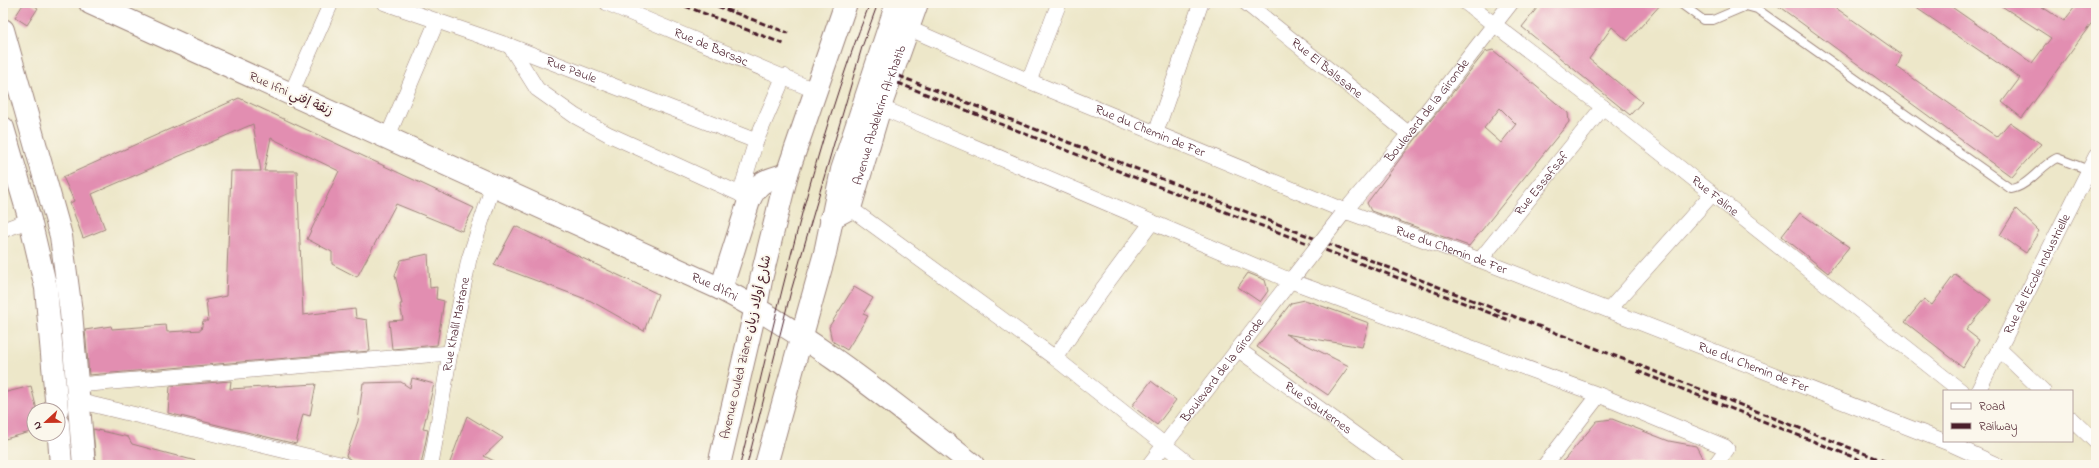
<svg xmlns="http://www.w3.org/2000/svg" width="2099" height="468" viewBox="0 0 2099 468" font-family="'Indie Flower','Playpen Sans Arabic',sans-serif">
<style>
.building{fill:#e28eb1;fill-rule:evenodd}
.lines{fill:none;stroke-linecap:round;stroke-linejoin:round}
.lane-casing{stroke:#9c837a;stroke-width:10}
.street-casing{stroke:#9c837a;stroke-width:16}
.secondary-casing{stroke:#9c837a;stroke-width:24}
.primary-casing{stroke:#9c837a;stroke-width:24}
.highway-casing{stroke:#9c837a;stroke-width:24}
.lane{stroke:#fff;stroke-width:8}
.street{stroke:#fff;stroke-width:15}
.secondary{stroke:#fff;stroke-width:22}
.primary{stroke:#fff;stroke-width:22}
.highway{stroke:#fff;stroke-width:22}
.tram{stroke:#4a1f2b;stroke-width:1}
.rail{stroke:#4a1f2b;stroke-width:3;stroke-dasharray:6 3;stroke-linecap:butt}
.street-bridge-casing{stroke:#9c837a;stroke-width:16;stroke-linecap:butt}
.street-bridge{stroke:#fff;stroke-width:15}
.labels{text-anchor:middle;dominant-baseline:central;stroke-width:4;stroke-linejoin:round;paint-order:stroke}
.street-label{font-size:13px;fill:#4a1f2b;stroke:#fbf7ec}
</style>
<rect width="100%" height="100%" fill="#fbf7ec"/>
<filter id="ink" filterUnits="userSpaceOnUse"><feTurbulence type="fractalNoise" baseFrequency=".025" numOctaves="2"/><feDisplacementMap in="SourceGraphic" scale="8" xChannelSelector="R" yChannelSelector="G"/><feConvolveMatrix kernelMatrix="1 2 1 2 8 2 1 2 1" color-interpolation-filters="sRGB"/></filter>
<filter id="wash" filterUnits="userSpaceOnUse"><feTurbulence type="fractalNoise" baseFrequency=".012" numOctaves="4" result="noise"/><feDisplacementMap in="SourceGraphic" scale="16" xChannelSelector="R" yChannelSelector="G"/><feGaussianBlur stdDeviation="0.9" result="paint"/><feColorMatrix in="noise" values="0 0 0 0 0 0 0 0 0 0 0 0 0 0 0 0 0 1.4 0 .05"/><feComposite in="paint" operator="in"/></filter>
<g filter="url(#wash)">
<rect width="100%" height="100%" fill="#ede7c9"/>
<g id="blocks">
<g class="building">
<path d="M24 3H30L38 8 27 25 15 17Z"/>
<path d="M1541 3H1662L1628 41 1612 27 1589 59 1642 102 1630 115 1522 27Z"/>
<path d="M1774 3H1829L1902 55 1897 67 1997 137 2010 122 2041 144 2012 177Z"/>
<path d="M1909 3H1946L2032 63 2051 38 1997 3H2036L2064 21 2078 3H2096V17L2022 118 2002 102 2020 78Z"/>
<path d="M1493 50 1568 113 1569 122 1469 246 1371 211 1367 203 1403 155 1485 52ZM1500 108 1516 124 1501 143 1484 128Z"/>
<path d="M239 98 474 208 462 231 396 204 357 277 332 264V252L307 239 339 171 271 138 264 171H297L303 315 355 309 356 318 367 320 370 351 89 375 85 330 111 326 112 329 166 325 167 332 201 330 203 321H208L206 300 226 296 231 171H261L253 124 92 194 105 229 83 238 70 203 74 201 63 177Z"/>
<path d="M2016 209 2039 231 2026 253 2000 235Z"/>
<path d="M1800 213 1849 247 1828 273 1782 236Z"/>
<path d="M515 226 658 294 644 331 591 301 494 265Z"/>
<path d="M428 254 430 288 437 287 436 299 444 301 437 345 392 349 389 321 403 320 400 304H402L395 275 401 260Z"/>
<path d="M1248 273 1265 280 1268 291 1260 302 1238 287Z"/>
<path d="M1955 274 1991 300 1966 330 1979 340 1963 367 1905 322 1924 299 1932 305Z"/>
<path d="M854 287 873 298 863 314 868 316 847 350 832 341 829 327Z"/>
<path d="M1305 300 1369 323 1362 347 1285 334 1349 366 1328 395 1257 347 1291 303Z"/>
<path d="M412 378 434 384 423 429 428 430 421 465H368L352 461 346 456 358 421 363 383 401 382 410 388Z"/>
<path d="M231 381 230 389 316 384 310 416 303 414 296 444 168 413 170 386Z"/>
<path d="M1151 381 1176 400 1157 425 1132 406Z"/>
<path d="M31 386 37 410H34V419L31 420 34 431 5 439 3 430V393Z"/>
<path d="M467 416 503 438 484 456 502 465H449Z"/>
<path d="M1612 419 1669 441 1696 446 1706 465H1560L1597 421Z"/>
<path d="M93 429 128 437 132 444 196 461V465H96Z"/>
</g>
</g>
</g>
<g filter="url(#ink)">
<use href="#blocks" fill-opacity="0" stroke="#9c837a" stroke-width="1"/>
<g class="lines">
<defs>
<path id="lane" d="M1680 3 1703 20H1713L1746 6 1757 9 2011 189C2029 186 2041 165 2057 158L2089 170"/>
<g id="street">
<path id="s1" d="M385 3 510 46 756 141"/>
<path id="s2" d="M607 3 816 91"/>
<path id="s3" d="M1246 3 1409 134"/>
<path id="s4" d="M1466 3 1603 107 1961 391"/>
<path id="s5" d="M908 28 1029 81 1345 211 1480 260 1951 444 1997 465"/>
<path d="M510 46 537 89 575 116 608 134 740 194 749 201"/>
<path d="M1029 81 1059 3"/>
<path d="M291 94 331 3"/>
<path d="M880 107 1291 281 1599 395 1725 447 1727 449 1715 465"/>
<path d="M1156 132 1201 3"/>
<path d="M387 138 437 21"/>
<path d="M740 194 756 141 784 76"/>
<path d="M850 208 1055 358 1190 465"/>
<path id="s6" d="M1341 216 1409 134 1511 3"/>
<path d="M3 230 30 220"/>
<path id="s7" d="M1480 260 1603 107"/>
<path d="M1609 310 1712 194"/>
<path d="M1999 349 2043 391"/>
<path id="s8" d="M1239 350 1397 465"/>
<path d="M1055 358 1101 291 1152 222"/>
<path d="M78 385 450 353"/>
<path id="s9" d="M1978 391 2096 156"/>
<path d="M78 401 344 465"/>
<path d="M2072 419 2096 442"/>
<path id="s10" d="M431 465 450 353 469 259 493 186"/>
<path id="s11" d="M1149 465 1295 275"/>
<path d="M1545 465 1599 395"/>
</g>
<g id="secondary">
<path id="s12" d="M90 3 721 289C812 336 892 402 973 465"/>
<path id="s13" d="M831 218 850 208 880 107 917 3"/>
</g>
<g id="primary">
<path d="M3 30 61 236 71 312 84 465"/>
<path d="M3 128 30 220 46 288 57 410"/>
<path d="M58 424 61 465"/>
<path d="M719 465 756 307"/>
<path d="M766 465 802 335"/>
</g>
<g id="highway">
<path d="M906 3 908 28"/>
<path d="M721 289 749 201C758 180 767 180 787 174"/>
<path d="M756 307 762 275 787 174 846 3"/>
<path d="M802 335 825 253 842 170 897 3"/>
</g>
</defs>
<use href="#lane" class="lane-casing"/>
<use href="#street" class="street-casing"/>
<use href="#secondary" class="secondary-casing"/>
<use href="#primary" class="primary-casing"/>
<use href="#highway" class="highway-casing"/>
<use href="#lane" class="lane"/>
<use href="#street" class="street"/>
<use href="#secondary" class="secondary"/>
<use href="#primary" class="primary"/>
<use href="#highway" class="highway"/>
<g class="tram">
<path d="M740 465C777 311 812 150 870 3"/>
<path d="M747 465 791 291 862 47 878 3"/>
</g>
<g class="rail">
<path d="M677 3 784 44"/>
<path d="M709 3 788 33"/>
<path d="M899 76 1894 465"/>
<path d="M898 83 1131 176 1511 321"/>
<path d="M1637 371 1873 465"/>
</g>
<defs>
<path id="street-bridge" d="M1295 275 1341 216"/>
</defs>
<use href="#street-bridge" class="street-bridge-casing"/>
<use href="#street-bridge" class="street-bridge"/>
</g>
</g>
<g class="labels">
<g class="street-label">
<text stroke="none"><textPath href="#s2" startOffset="113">Rue de Barsac</textPath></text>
<text stroke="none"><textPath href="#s3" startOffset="104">Rue El Balssane</textPath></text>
<text stroke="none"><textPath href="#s1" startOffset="198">Rue Paule</textPath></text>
<text transform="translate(291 94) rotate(24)">Rue Ifni زنقة إفني</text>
<text stroke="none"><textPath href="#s6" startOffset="136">Boulevard de la Gironde</textPath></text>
<text stroke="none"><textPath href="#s13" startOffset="119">Avenue Abdelkrim Al-Khatib</textPath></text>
<text stroke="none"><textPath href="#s5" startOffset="263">Rue du Chemin de Fer</textPath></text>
<text stroke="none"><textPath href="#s7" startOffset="98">Rue Essafsaf</textPath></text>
<text stroke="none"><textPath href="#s4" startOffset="315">Rue Faline</textPath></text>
<text stroke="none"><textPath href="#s5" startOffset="587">Rue du Chemin de Fer</textPath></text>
<text stroke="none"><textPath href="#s9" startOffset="131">Rue de l'Ecole Industrielle</textPath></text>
<text stroke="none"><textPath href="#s12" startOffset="686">Rue d'Ifni</textPath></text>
<text stroke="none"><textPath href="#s10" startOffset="143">Rue Khalil Matrane</textPath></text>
<text transform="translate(746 347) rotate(-77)">Avenue Ouled Ziane شارع أولاد زيان</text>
<text stroke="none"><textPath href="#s5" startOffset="911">Rue du Chemin de Fer</textPath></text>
<text stroke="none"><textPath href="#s11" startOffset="120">Boulevard de la Gironde</textPath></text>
<text stroke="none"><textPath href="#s8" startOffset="98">Rue Sauternes</textPath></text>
</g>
</g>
<rect width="2099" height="468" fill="none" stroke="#fbf7ec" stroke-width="16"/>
<rect x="1943" y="390" width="130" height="52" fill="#fbf7ec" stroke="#b4a19f"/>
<rect x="1951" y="403" width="20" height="6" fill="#ffffff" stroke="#b4a19f"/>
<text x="1979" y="410" font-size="12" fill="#4a1f2b">Road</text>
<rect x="1951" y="423" width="20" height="6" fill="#4a1f2b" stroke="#b4a19f"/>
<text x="1979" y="430" font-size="12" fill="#4a1f2b">Railway</text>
<g transform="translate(46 422) rotate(248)"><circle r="19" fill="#fbf7ec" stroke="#b4a19f"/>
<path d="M0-3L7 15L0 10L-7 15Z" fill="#c8321e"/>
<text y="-6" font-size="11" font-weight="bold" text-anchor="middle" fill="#4a1f2b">N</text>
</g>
</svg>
